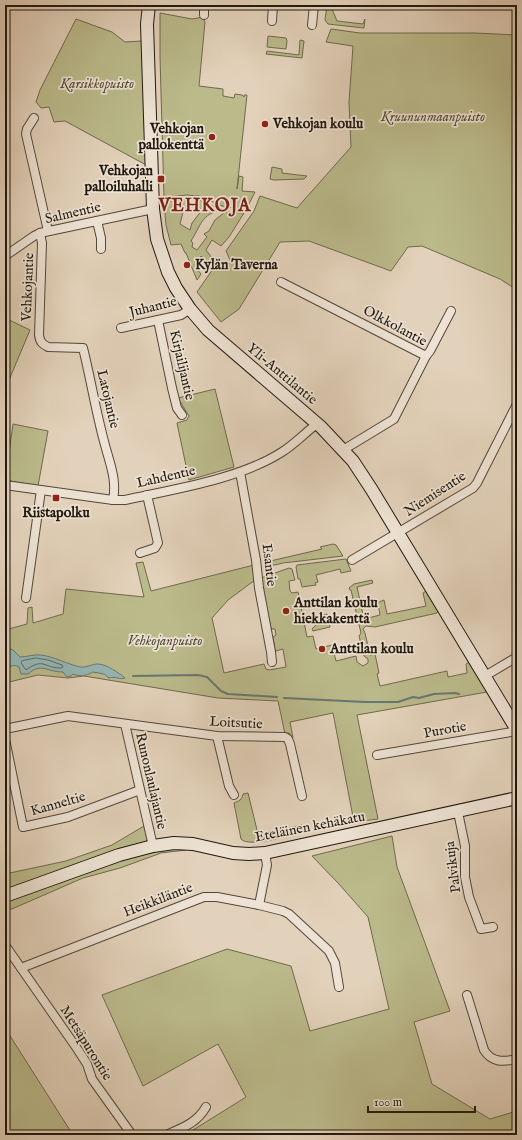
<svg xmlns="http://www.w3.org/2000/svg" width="522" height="1140" viewBox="0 0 522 1140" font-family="'IM FELL English',serif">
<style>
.green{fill:#bbba8b;stroke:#6e6a4d}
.water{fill:#96b6b6;stroke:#677773}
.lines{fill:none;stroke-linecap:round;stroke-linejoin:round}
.shore{stroke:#5c6862;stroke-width:1}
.stream{stroke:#677773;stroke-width:2}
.street-casing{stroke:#52473a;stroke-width:10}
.secondary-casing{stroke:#21190f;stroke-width:14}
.street{stroke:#ede2d3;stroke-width:8}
.secondary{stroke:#ede2d3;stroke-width:12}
.poi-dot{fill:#8f2418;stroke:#ede2d3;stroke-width:1.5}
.labels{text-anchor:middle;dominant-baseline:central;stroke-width:3.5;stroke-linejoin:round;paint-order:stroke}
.park-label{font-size:14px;font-style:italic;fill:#4f4934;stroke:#ede2d3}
.poi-label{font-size:14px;font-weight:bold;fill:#21190f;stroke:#ede2d3;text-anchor:start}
.street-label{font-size:14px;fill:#21190f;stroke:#ede2d3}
.district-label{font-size:18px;font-weight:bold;letter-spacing:1px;fill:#7a1f14;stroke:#ede2d3}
</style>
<rect width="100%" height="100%" fill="#e3d2bb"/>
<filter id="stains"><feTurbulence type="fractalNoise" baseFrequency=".005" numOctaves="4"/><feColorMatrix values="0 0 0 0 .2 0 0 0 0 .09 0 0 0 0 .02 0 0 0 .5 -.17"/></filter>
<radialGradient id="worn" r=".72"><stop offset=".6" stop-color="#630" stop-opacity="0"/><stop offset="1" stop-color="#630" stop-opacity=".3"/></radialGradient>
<g class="green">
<path d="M327 5H330V9H332L337 21 363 24 365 19 364 28 328 24 325 20Z"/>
<path d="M160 13 192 19 203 17 205 22 199 86 223 89V96L234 98 235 94 242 95 244 97V95H247L237 189 239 176 243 177 242 191 255 192 246 210 222 206 199 196 186 195 164 198 160 57Z"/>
<path d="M76 19 112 32 125 42 142 41 148 166 65 121 54 122 49 107 41 108 36 102 40 90Z"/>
<path d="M331 29 360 33H475L517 35V290L500 279 422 246 408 247 391 271 309 241 280 242 239 309 221 322 197 292 217 263 224 270 231 262 226 251 254 211 260 196 297 208 351 147 349 102 353 46 326 42Z"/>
<path d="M268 36 286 38 287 41 286 49 267 47Z"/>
<path d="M300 40 304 41 302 58 266 54 267 51 299 55Z"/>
<path d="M272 167 282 169V173L307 176 304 179 274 180 270 179Z"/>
<path d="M191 198 183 212 180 224 190 230 192 223 202 210 197 206V199L220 209V211C202 213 200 227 191 241L193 243 192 247 197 250 207 237 204 234 209 231 215 220 225 212 244 213 229 237 221 246 212 240 206 250 212 258 209 263 201 256 195 264 196 268 201 274 197 280 186 253H185L181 244 171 245 166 225 164 202Z"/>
<path d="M5 318 30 330 9 380 5 383Z"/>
<path d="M215 389 234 467 189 480 177 423 187 420 189 416 178 398Z"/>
<path d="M13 424 48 431 38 486 5 480Z"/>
<path d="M333 544 336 545 343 556 283 563C275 565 267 568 263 560L265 559 266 562 322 549 320 547Z"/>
<path d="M346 559 351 571 341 573 340 569 316 575 318 582 315 583 316 585 302 587 300 579H298L296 567 297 565Z"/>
<path d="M143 562 151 591 254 565 255 580 228 600 212 618 224 673 264 664 266 669 269 670 286 667 283 649 276 651 275 650 273 637 276 635 275 629H271L270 622H267L261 578 289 568 292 569 295 580 289 581 290 591 292 593 298 592 307 637 313 636 316 649 332 645 336 661 356 656 357 662 363 666 368 663V659L364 656 359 636 361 633 351 590H350L349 588 354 584 372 580 373 583 357 587 364 619 380 615 378 604 376 605 379 602 384 600 387 614 426 606 423 593 426 591 438 611 437 613 375 627 366 626 363 629 365 633 370 655 375 654 379 673 377 674 380 686 447 671 448 677 467 673 466 664 469 662 487 692 357 715 378 819 354 822 333 713 290 722 293 738H291L289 733 285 734 278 701 218 698 84 676 68 678 38 675 5 683V630L27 624 28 608 32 607 33 623 63 614 66 589 144 597 136 563Z"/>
<path d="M327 614 330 627 313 631 312 629 316 625 314 621 310 620V618Z"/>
<path d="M248 793 258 834 302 825 303 831 301 833C289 835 249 848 241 839L234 803C239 801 242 800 243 794Z"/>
<path d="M144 826 147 839 146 842 5 892V874L66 861 112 845Z"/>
<path d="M392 836 397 867 450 1011 414 1022 432 1084 490 1119 517 1111V1135H185L246 1097 218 1044 143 1086 102 995 227 949 291 966 310 1031 389 1009 368 917 338 883 312 856Z"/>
<path d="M186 848V850L161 853 120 868 83 878 5 912V902L149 851Z"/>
<path d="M5 1028 73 1135H5Z"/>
</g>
<path class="water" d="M5 647 13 650 20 657C27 657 34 654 41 655 55 657 67 664 80 667 86 668 92 664 98 664 106 664 119 673 125 678 120 680 116 676 109 678L104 674 93 672C86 676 79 677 73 674L71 676 67 677 63 672C46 672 42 662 28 674H21L19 667C14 664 9 666 5 670Z"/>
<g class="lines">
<path class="shore" d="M36 658 48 660 62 665 63 667 61 668C43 668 44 657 26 670L21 663 22 661Z"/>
<g class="stream">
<path d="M133 676 198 675 207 677 221 691 228 694 277 697"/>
<path d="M284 698 365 702H398L413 697 419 698 434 694 455 693 459 694"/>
</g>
<defs>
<g id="street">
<path d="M204 15V5"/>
<path d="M272 21 273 5"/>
<path d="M312 25 314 5"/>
<path d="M34 118 27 129 26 134 48 231"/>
<path d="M97 221 101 238V249"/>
<path d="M40 233 42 243 39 335C40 342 42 344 48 347L83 348C91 380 96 413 105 445 110 464 117 480 113 500"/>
<path d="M5 256 34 236 40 233 153 209"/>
<path d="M281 282 426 356 394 419 343 450"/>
<path d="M158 320 172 388 177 408 182 415"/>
<path d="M121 328 181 315 190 309"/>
<path d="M426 356 430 351 451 311"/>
<path d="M240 472 256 560 259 588 271 652 272 662"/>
<path d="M5 485 113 500H125C175 489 240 479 282 452 293 445 303 435 313 427L316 422"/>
<path d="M140 553 155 548 158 543 147 495"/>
<path d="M352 560 473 488 477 483 482 473 517 404"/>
<path d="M26 598 41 490"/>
<path d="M485 676 517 657"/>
<path d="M125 724 153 846"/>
<path d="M5 729 68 716 217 736 285 737 288 739 290 744 302 796"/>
<path d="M217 736 229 786 234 795"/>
<path d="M5 739 23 827 68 817 140 790"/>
<path d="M377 755 517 731"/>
<path d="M458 812 465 846V877L469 897 481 929 493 927"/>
<path d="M259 905 267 865 265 853"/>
<path d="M5 945 78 1050 87 1064 92 1079 132 1135"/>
<path d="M21 968 196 900 204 897H217L259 905 283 911 289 914 329 951 335 963 339 987"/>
<path d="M467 995 484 1050C492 1063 504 1062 517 1059"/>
<path d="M166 1135C182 1128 197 1123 206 1107"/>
</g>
<g id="secondary">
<path d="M149 5 147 24 153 209 157 239 168 272 176 288 190 309 208 330 321 427 353 461 372 490 517 730"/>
<path d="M5 896 119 855 153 846 174 843 193 844 233 853 249 854 265 853 517 798"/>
</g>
</defs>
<use href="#street" class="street-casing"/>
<use href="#secondary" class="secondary-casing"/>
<use href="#street" class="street"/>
<use href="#secondary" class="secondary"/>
</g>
<g class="poi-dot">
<circle cx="265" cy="124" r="4"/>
<circle cx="212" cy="137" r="4"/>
<rect x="157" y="175" width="8" height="8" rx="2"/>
<circle cx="187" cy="265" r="4"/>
<rect x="52" y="494" width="8" height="8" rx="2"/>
<circle cx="286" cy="611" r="4"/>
<circle cx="322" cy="649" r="4"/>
</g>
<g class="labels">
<g class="park-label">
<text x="97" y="84">Karsikkopuisto</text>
<text x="433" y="117">Kruununmaanpuisto</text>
<text x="165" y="641">Vehkojanpuisto</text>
</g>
<g class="poi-label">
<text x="273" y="124">Vehkojan koulu</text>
<text x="204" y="129" text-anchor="end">Vehkojan<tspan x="204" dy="16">pallokenttä</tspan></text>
<text x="153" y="171" text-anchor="end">Vehkojan<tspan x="153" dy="16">palloiluhalli</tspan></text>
<text x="195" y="265">Kylän Taverna</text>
<text x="56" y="513" text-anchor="middle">Riistapolku</text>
<text x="294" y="603">Anttilan koulu<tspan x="294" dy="16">hiekkakenttä</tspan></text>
<text x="330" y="649">Anttilan koulu</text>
</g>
<g class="street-label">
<text transform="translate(73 213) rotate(-13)">Salmentie</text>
<text transform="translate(28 287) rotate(-88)">Vehkojantie</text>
<text transform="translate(153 307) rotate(-14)">Juhantie</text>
<text transform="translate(395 326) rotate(28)">Olkkolantie</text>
<text transform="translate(182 365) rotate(77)">Kirjailijantie</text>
<text transform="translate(282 374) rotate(40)">Yli-Anttilantie</text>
<text transform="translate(108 399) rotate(77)">Latojantie</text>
<text transform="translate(166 477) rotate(-13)">Lahdentie</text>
<text transform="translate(435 494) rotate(-33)">Niemisentie</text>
<text transform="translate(269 565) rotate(83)">Esantie</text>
<text transform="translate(236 723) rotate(3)">Loitsutie</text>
<text transform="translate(445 730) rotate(-10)">Purotie</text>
<text transform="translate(151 781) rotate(77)">Runonlaulajantie</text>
<text transform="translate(58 804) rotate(-16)">Kanneltie</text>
<text transform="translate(310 827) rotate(-11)">Eteläinen kehäkatu</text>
<text transform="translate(453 867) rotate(-97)">Palvikuja</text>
<text transform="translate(158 900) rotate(-21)">Heikkiläntie</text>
<text transform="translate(86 1043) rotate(58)">Metsäpurontie</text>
</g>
<g class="district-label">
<text x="205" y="206">VEHKOJA</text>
</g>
</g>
<rect width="522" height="1140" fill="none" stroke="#e3d2bb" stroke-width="20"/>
<rect x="6" y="6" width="510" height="1128" fill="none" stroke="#21190f" stroke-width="2"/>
<rect x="10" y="10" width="502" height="1120" fill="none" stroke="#21190f"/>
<path d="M368 1106v6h107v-6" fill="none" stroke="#21190f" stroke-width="2"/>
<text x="374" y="1106" font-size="12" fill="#21190f" stroke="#ede2d3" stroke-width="3" paint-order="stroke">100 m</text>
<rect width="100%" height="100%" filter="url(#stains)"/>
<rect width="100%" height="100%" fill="url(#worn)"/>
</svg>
